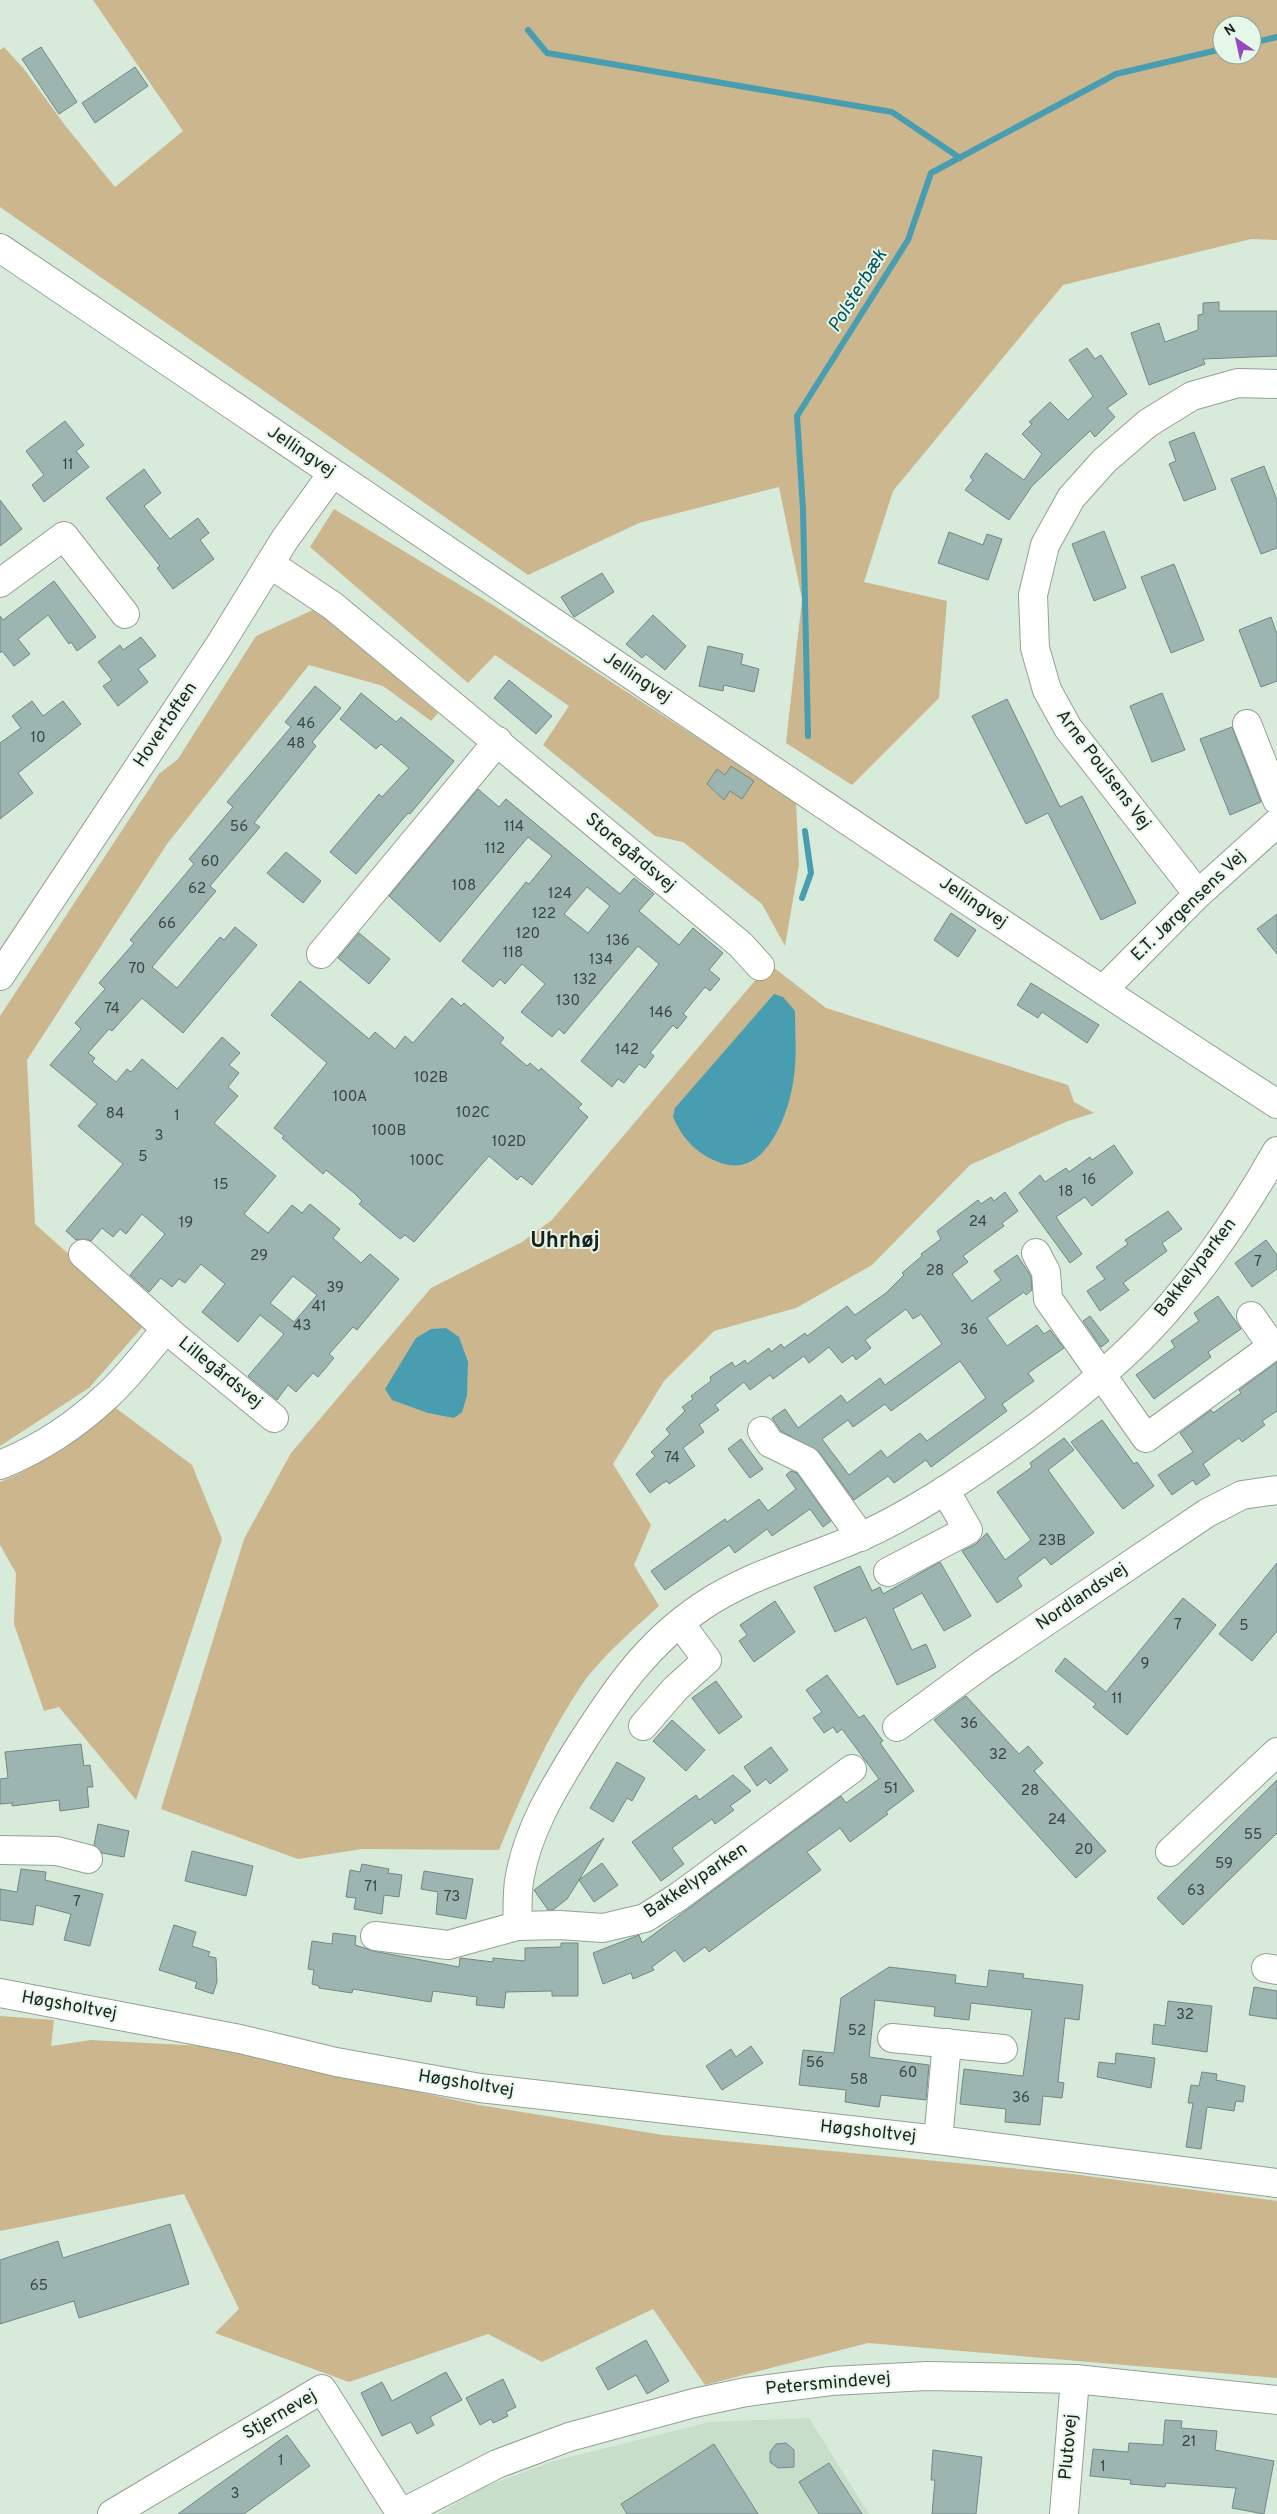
<svg xmlns="http://www.w3.org/2000/svg" width="1277" height="2514" viewBox="0 0 1277 2514" font-family="Overpass,sans-serif">
<style>
.built{fill:#c7dfca}
.green{fill:#cbb68e;fill-rule:evenodd}
.water{fill:#489db1}
.lines{fill:none;stroke-linecap:round;stroke-linejoin:round}
.stream{stroke:#489db1;stroke-width:6}
.building{fill:#9cb5b0;stroke:#718984;fill-rule:evenodd}
.minor-casing{stroke:#91a293;stroke-width:30}
.major-casing{stroke:#91a293;stroke-width:30}
.minor{stroke:#fff;stroke-width:28}
.major{stroke:#fff;stroke-width:28}
.labels{text-anchor:middle;dominant-baseline:central;stroke-width:4;stroke-linejoin:round;paint-order:stroke}
.number-label{font-size:15px;fill:#3b4641}
.street-label{font-size:18px;fill:#1b211c;stroke:#e5f7e8}
.water-label{font-size:19px;font-style:italic;fill:#02515f;stroke:#e5f7e8}
.district-label{font-size:22px;font-weight:bold;fill:#1b211c;stroke:#e5f7e8}
</style>
<rect width="100%" height="100%" fill="#d8eada"/>
<path class="built" d="M809 2418 869 2514H438L486 2486 554 2461 710 2422Z"/>
<g class="green">
<path d="M93 0H1277V240L1251 239 1063 285 893 491 864 582 947 601 939 698 852 785 786 743 802 599 779 487 639 523 528 575 0 207V50L4 47 24 69 64 124 115 187 183 131ZM1222 25H1252V55H1222Z"/>
<path d="M334 509 493 605 796 802 799 865 785 946 762 904 683 842 655 836 543 745 569 706 495 655 468 683 310 547Z"/>
<path d="M315 609 438 713 431 721 383 686 309 665 167 844 27 1060 35 1224 146 1323 89 1388 0 1446V1016L159 774 178 759 256 636Z"/>
<path d="M769 964 826 1008 1068 1085 1074 1102 1094 1113 1068 1121 970 1165 872 1265 796 1308 714 1331 664 1381 613 1464 651 1525 634 1565 659 1606C635 1628 599 1659 581 1686 547 1737 522 1794 499 1850L362 1849 298 1859 161 1809 244 1539 291 1453 431 1288 522 1242 552 1220Z"/>
<path d="M113 1406 192 1465 222 1539 136 1800 59 1707 44 1711 14 1624 16 1573 0 1545V1482C42 1466 80 1435 113 1406Z"/>
<path d="M0 2016 54 2020 51 2046 91 2040 204 2046 479 2105 663 2135 1072 2174 1277 2201V2378L868 2343 705 2385 653 2309 542 2362 488 2334 349 2382 215 2333 239 2309 184 2194 0 2231Z"/>
</g>
<g class="water">
<path d="M774 994 783 997 795 1011C795 1032 797 1055 794 1076 790 1111 767 1179 721 1163 698 1155 683 1140 673 1117L675 1108Z"/>
<path d="M446 1328 459 1337 468 1362 467 1396 462 1412 454 1418 428 1413 392 1400 385 1389 416 1338 431 1329Z"/>
</g>
<g class="lines">
<g class="stream">
<path d="M528 30 547 53 892 112 960 158"/>
<path d="M1252 43 1277 37"/>
<path d="M808 736 803 509 797 416 908 240 931 173 1116 74 1222 49"/>
<path d="M802 898 811 873 805 831"/>
</g>
</g>
<g class="building">
<path d="M41 47 77 102 59 114 22 59Z"/>
<path d="M135 67 148 86 95 123 82 103Z"/>
<path d="M1219 302V311H1277V356L1203 359 1205 364 1149 385 1131 333 1159 323 1165 342 1198 330V315L1203 314V303Z"/>
<path d="M1087 348 1095 359 1101 355 1127 394 1107 408 1115 417 1095 437 1090 431 1032 486 1009 520 965 490 973 480 970 477 986 453 1024 480 1042 454 1022 434 1032 424 1029 422 1050 402 1068 420 1093 396 1069 360Z"/>
<path d="M65 421 84 445 76 451 89 467 44 502 32 485 44 475 26 451Z"/>
<path d="M1194 432 1216 489 1184 501 1169 464 1176 461 1169 442Z"/>
<path d="M1264 466 1277 500V548L1261 554 1231 479Z"/>
<path d="M144 469 161 493 144 506 170 539 198 518 209 533 200 540 214 559 173 589 157 568 160 566 106 498Z"/>
<path d="M0 500 22 529 0 546Z"/>
<path d="M1104 531 1126 588 1094 601 1072 544Z"/>
<path d="M949 532 983 545 987 534 1002 539 988 580 938 563Z"/>
<path d="M1174 564 1204 640 1171 653 1141 577Z"/>
<path d="M602 573 614 592 574 617 561 597Z"/>
<path d="M54 581 96 637 77 651 71 642 69 644 48 615 18 639 30 654 14 666 2 651 0 653V616L3 620Z"/>
<path d="M653 615 686 646 665 670 646 654 642 658 626 644Z"/>
<path d="M1271 617 1277 634V681L1261 687 1239 630Z"/>
<path d="M141 637 156 656 138 669 148 682 118 706 103 686 112 680 98 662 120 645 123 650Z"/>
<path d="M708 646 743 654 741 664 759 669 754 692 724 685 723 691 699 686Z"/>
<path d="M509 680 552 716 536 734 494 698Z"/>
<path d="M315 686 341 708 312 742 316 746 254 823 260 827 210 886 216 891 152 967 177 988 220 937 224 940 235 927 257 945 183 1033 142 998 112 1031 109 1029 88 1053 95 1058 92 1062 116 1082 127 1069 131 1072 142 1059 177 1089 222 1037 240 1053 229 1065 239 1073 228 1087 238 1096 214 1123 276 1176 244 1214 268 1233 292 1205 302 1213 310 1204 340 1229 333 1238 361 1263 370 1254 399 1279 357 1330 353 1327 329 1354 334 1358 318 1377 313 1373 296 1392 288 1385 277 1400 248 1376 284 1334 260 1315 238 1342 202 1312 225 1284 201 1264 185 1283 179 1279 172 1287 161 1278 149 1292 130 1275 165 1234 142 1214 126 1234 120 1229 113 1237 102 1228 91 1241 86 1239 76 1240 66 1231 123 1164 78 1126 97 1104 50 1065 81 1029 75 1023 105 989 99 983 134 943 130 940 194 864 189 859 233 807 227 802 291 727 285 722ZM293 1276 317 1295 294 1322 270 1303Z"/>
<path d="M361 693 396 722 401 717 454 761 410 814 408 813 356 874 330 852 379 794 382 797 409 768 381 744 376 749 340 719Z"/>
<path d="M1162 693 1185 750 1152 762 1130 706Z"/>
<path d="M1007 699 1060 807 1082 796 1136 903 1101 920 1048 813 1026 824 972 716Z"/>
<path d="M32 701 43 716 63 701 81 724 18 773 33 793 0 819V743L21 728 12 716Z"/>
<path d="M1232 727 1261 802 1230 815 1200 739Z"/>
<path d="M731 766 754 781 742 799 730 791 724 800 707 784 717 769 725 775Z"/>
<path d="M478 789 499 807 506 799 620 894 634 878 654 894 639 911 679 945 693 928 723 953 709 970 720 979 710 991 705 987 683 1014 687 1017 677 1029 673 1025 650 1053 654 1056 645 1068 639 1064 624 1083 618 1079 612 1087 581 1061 659 964 638 946 564 1034 559 1029 552 1037 521 1012 545 984 522 964 505 984 500 979 493 987 462 961 526 882 529 884 552 856 528 837 440 942 389 896ZM587 887 610 906 588 933 564 914Z"/>
<path d="M286 852 321 881 303 903 267 873Z"/>
<path d="M951 913 976 930 958 957 934 940Z"/>
<path d="M1277 914V954L1257 929Z"/>
<path d="M359 933 390 959 369 984 338 958Z"/>
<path d="M300 981 369 1039 375 1032 395 1049 405 1036 413 1043 452 998 461 1006 464 1003 504 1038 500 1043 527 1066 530 1063 539 1071 541 1068 582 1104 578 1108 588 1117 532 1185 521 1176 517 1180 489 1156 414 1242 405 1235 400 1239 359 1204 362 1201 354 1193 326 1170 323 1174 282 1138 284 1136 274 1128 327 1063 271 1015Z"/>
<path d="M1031 983 1099 1025 1087 1043 1042 1012 1038 1018 1017 1005Z"/>
<path d="M1114 1145 1133 1173 1092 1206 1085 1197 1056 1217 1082 1254 1070 1263 1019 1193 1040 1175 1045 1182 1066 1168 1069 1172 1090 1157 1092 1160Z"/>
<path d="M1005 1192 1018 1211 1002 1223 1004 1226 963 1256 968 1262 952 1274 972 1301 1001 1280 994 1271 1017 1255 1031 1276 1032 1290 1026 1295 1024 1292 987 1318 1007 1346 1037 1325 1044 1334 1050 1330 1064 1348 1028 1373 1034 1381 1002 1404 1007 1411 931 1467 926 1460 894 1483 888 1476 854 1500 819 1452 781 1431 772 1418 785 1409 798 1428 841 1395 847 1403 880 1378 885 1385 942 1344 921 1314 913 1319 906 1309 865 1340 871 1348 856 1360 853 1355 842 1363 829 1347 809 1363 804 1356 773 1379 770 1375 750 1390 744 1382 715 1405 719 1410 699 1425 704 1432 683 1448 695 1466 669 1484 667 1481 663 1483 650 1493 636 1474 655 1456 651 1452 670 1434 666 1429 685 1411 682 1407 693 1399 691 1396 711 1381 710 1377 732 1362 735 1367 745 1360 747 1364 769 1348 771 1352 781 1344 784 1348 805 1333 807 1336 847 1306 855 1315 886 1293 904 1275 902 1273 922 1256 921 1254 941 1239 937 1231 978 1200 981 1204 991 1197 994 1201ZM960 1361 986 1398 927 1441 920 1433 887 1458 881 1450 849 1475 822 1439 848 1420 853 1427 885 1404 891 1411Z"/>
<path d="M1168 1211 1182 1229 1162 1243 1167 1251 1123 1283 1129 1290 1100 1311 1087 1291 1105 1279 1096 1267 1128 1244 1125 1240Z"/>
<path d="M1266 1240 1277 1255V1269L1252 1287 1235 1263Z"/>
<path d="M1218 1296 1241 1329 1208 1352 1211 1357 1154 1399 1136 1375 1175 1347 1171 1341 1199 1321 1194 1313Z"/>
<path d="M1090 1316 1109 1341 1101 1347 1083 1321Z"/>
<path d="M1277 1362V1411L1262 1421 1265 1425 1242 1442 1239 1438 1203 1464 1210 1475 1196 1485 1193 1480 1172 1495 1158 1475 1193 1452 1180 1433 1211 1410 1213 1413 1241 1393 1239 1390Z"/>
<path d="M1102 1420 1134 1464 1137 1462 1154 1486 1123 1509 1071 1442Z"/>
<path d="M1064 1438 1074 1450 1048 1470 1094 1533 1051 1565 1045 1557 1017 1578 1022 1586 997 1603 962 1551 976 1544 987 1533 1005 1560 1031 1540 997 1492 1032 1467 1030 1463Z"/>
<path d="M741 1439 763 1469 750 1478 728 1449Z"/>
<path d="M791 1471 797 1473 831 1521 823 1527 810 1509 772 1536 767 1529 735 1553 729 1545 665 1590 651 1571 725 1519 727 1522 759 1499 768 1511 796 1489 786 1475Z"/>
<path d="M940 1562 971 1616 944 1631 922 1593 893 1609 912 1650 926 1644 936 1667 897 1685 866 1617 835 1632 814 1587 860 1566 872 1591 880 1587 883 1594Z"/>
<path d="M1277 1563V1631L1252 1661 1219 1634Z"/>
<path d="M1183 1598 1216 1625 1127 1735 1093 1707 1096 1704 1055 1671 1065 1658 1106 1692Z"/>
<path d="M775 1601 795 1632 754 1662 739 1641 747 1635 740 1625Z"/>
<path d="M827 1675 859 1718 864 1715 883 1741 880 1743 914 1791 886 1812 888 1814 850 1842 840 1828 807 1852 821 1870 709 1952 705 1947 684 1962 675 1950 652 1967 654 1970 633 1979 631 1973 603 1984 593 1953 639 1935 642 1943 841 1796 846 1803 879 1779 842 1729 837 1733 833 1727 824 1733 813 1718 822 1712 806 1690Z"/>
<path d="M716 1681 742 1717 719 1734 692 1698Z"/>
<path d="M966 1696 1019 1754 1028 1746 1043 1763 1034 1771 1106 1851 1076 1878 934 1720Z"/>
<path d="M672 1720 705 1750 686 1771 653 1741Z"/>
<path d="M81 1744 84 1766 90 1765 93 1787H87L89 1807 60 1811 59 1800 12 1806V1803L0 1804V1779L8 1778 5 1752Z"/>
<path d="M771 1747 788 1770 770 1784 766 1779 757 1786 744 1767Z"/>
<path d="M617 1762 645 1778 632 1801 627 1798 613 1822 590 1808Z"/>
<path d="M733 1775 751 1791 730 1806 734 1810 715 1824 712 1819 672 1848 684 1864 661 1881 632 1842 696 1795 699 1800Z"/>
<path d="M1277 1780V1833L1183 1925 1157 1898Z"/>
<path d="M98 1824 129 1831 124 1857 102 1853 94 1845Z"/>
<path d="M604 1838 579 1880 602 1863 618 1885 594 1902 579 1880 567 1899 553 1910H548L534 1890Z"/>
<path d="M192 1851 253 1866 246 1896 185 1881Z"/>
<path d="M362 1864 389 1869 388 1873 402 1875 399 1897 384 1895 382 1914 354 1909 356 1898 346 1897 350 1870 360 1872Z"/>
<path d="M21 1869 46 1872 45 1880 103 1894 90 1946 64 1940 71 1914 36 1905 33 1925 0 1920V1889L17 1892Z"/>
<path d="M424 1871 473 1879 466 1919 436 1914 438 1892 421 1889Z"/>
<path d="M174 1925 196 1932 192 1946 210 1952 208 1956 216 1958 217 1982 213 1994 195 1988 197 1982 159 1970Z"/>
<path d="M333 1933 356 1936 355 1945 373 1951 459 1967 460 1958 493 1962V1958L525 1961V1948L561 1947V1943H578V1996H552V1991L506 1992 504 2008 476 2005 477 1997 433 1991 431 2002 353 1989 352 1993 319 1988V1986L312 1984 314 1970 308 1969 312 1941 332 1944Z"/>
<path d="M889 1967 956 1975 955 1983 987 1987 989 1970 1024 1974 1023 1978 1083 1985 1079 2020 1065 2018 1058 2082 1064 2083 1062 2098 1043 2096 1040 2125 1005 2122 1006 2109 960 2104 964 2069 1023 2076 1032 2010 971 2003 969 2020 934 2016 935 2007 875 2000 869 2057 929 2065 926 2100 881 2095 879 2107 845 2102 846 2090 799 2085 803 2050 834 2053 841 1998Z"/>
<path d="M1254 1987 1277 1991V2019L1249 2015Z"/>
<path d="M1168 2001 1212 2006 1207 2052 1152 2044 1154 2024 1165 2026Z"/>
<path d="M751 2046 763 2063 722 2090 706 2066 731 2049 736 2057Z"/>
<path d="M1116 2053 1155 2058 1151 2088 1097 2077 1099 2062 1115 2064Z"/>
<path d="M1202 2072 1217 2074 1216 2080 1245 2086 1243 2102 1236 2101 1234 2111 1207 2107 1201 2149 1186 2147 1193 2103H1188L1191 2085 1199 2086Z"/>
<path d="M170 2224 189 2284 79 2318 74 2301 0 2324V2260L58 2241 63 2258Z"/>
<path d="M646 2340 669 2381 647 2394 636 2375 608 2390 596 2368Z"/>
<path d="M446 2372 462 2400 430 2417 434 2425 417 2434 411 2422 382 2436 361 2393 382 2382 392 2401Z"/>
<path d="M503 2379 516 2407 506 2412 508 2416 493 2423 491 2419 480 2425 466 2398Z"/>
<path d="M1165 2420 1182 2421 1181 2428 1217 2431 1215 2450 1274 2461 1264 2514 1232 2508 1236 2488 1166 2483 1165 2487 1130 2484 1131 2480 1090 2476 1093 2449 1128 2452 1129 2443 1163 2445Z"/>
<path d="M287 2435 310 2466 244 2514H178Z"/>
<path d="M786 2443 794 2450V2467L778 2468 770 2462V2452L776 2444Z"/>
<path d="M714 2444 758 2514H627L621 2504Z"/>
<path d="M933 2450 982 2457 976 2514H932L935 2480H931Z"/>
<path d="M829 2463 862 2514H819L799 2482Z"/>
</g>
<g class="lines">
<defs>
<g id="minor">
<path d="M270 564 333 606 741 945 760 966"/>
<path d="M0 583 64 536 125 614"/>
<path d="M1247 724 1277 800"/>
<path d="M1198 894 1068 728 1047 690 1035 648 1033 595 1045 545 1071 498 1104 461 1148 423 1192 396 1238 383 1277 384"/>
<path d="M321 954 498 741"/>
<path d="M0 976 219 646 285 539 332 474"/>
<path d="M1103 990 1198 894 1277 823"/>
<path d="M1036 1253 1046 1272 1048 1299 1146 1438 1277 1343"/>
<path d="M83 1254 173 1335 274 1418"/>
<path d="M1251 1316 1272 1346"/>
<path d="M762 1431 770 1443 807 1461 861 1537"/>
<path d="M0 1465C40 1449 76 1425 108 1395 129 1376 147 1351 166 1329"/>
<path d="M888 1572 968 1530 945 1490"/>
<path d="M643 1726 675 1689 707 1660 680 1623"/>
<path d="M897 1727 983 1664 1207 1513 1242 1495 1277 1490"/>
<path d="M0 1850 57 1851 88 1859"/>
<path d="M1170 1852 1277 1752"/>
<path d="M517 1926C518 1911 517 1895 519 1881 527 1831 553 1789 579 1747 614 1692 646 1644 701 1607 748 1575 806 1560 857 1538 887 1526 920 1506 947 1489 1012 1447 1076 1401 1132 1347 1187 1294 1239 1218 1277 1151"/>
<path d="M375 1936 448 1945 517 1926 560 1925 603 1928 645 1918 678 1897 852 1769"/>
<path d="M1266 1968 1277 1970"/>
<path d="M0 1993 240 2039 336 2062 480 2088 938 2140 1277 2183"/>
<path d="M892 2038 1003 2049"/>
<path d="M938 2140 947 2043"/>
<path d="M112 2514 322 2389 401 2514"/>
<path d="M400 2514 497 2464 569 2437 694 2403 746 2392 831 2381 927 2376 1075 2379 1277 2400"/>
<path d="M1064 2514 1075 2379"/>
</g>
<path id="major" d="M0 248C425 534 847 825 1277 1104"/>
</defs>
<use href="#minor" class="minor-casing"/>
<use href="#major" class="major-casing"/>
<use href="#minor" class="minor"/>
<use href="#major" class="major"/>
</g>
<g class="labels">
<g class="number-label">
<text x="68" y="465">11</text>
<text x="306" y="724">46</text>
<text x="38" y="738">10</text>
<text x="296" y="744">48</text>
<text x="239" y="827">56</text>
<text x="514" y="827">114</text>
<text x="495" y="849">112</text>
<text x="210" y="862">60</text>
<text x="464" y="886">108</text>
<text x="197" y="889">62</text>
<text x="560" y="894">124</text>
<text x="544" y="914">122</text>
<text x="167" y="924">66</text>
<text x="528" y="934">120</text>
<text x="618" y="941">136</text>
<text x="513" y="953">118</text>
<text x="601" y="960">134</text>
<text x="137" y="969">70</text>
<text x="585" y="980">132</text>
<text x="568" y="1001">130</text>
<text x="112" y="1009">74</text>
<text x="661" y="1013">146</text>
<text x="627" y="1050">142</text>
<text x="431" y="1078">102B</text>
<text x="350" y="1097">100A</text>
<text x="473" y="1113">102C</text>
<text x="115" y="1114">84</text>
<text x="177" y="1116">1</text>
<text x="389" y="1131">100B</text>
<text x="159" y="1136">3</text>
<text x="509" y="1142">102D</text>
<text x="143" y="1157">5</text>
<text x="427" y="1161">100C</text>
<text x="1089" y="1180">16</text>
<text x="221" y="1185">15</text>
<text x="1066" y="1192">18</text>
<text x="978" y="1222">24</text>
<text x="186" y="1223">19</text>
<text x="259" y="1256">29</text>
<text x="1258" y="1262">7</text>
<text x="935" y="1271">28</text>
<text x="335" y="1288">39</text>
<text x="319" y="1307">41</text>
<text x="302" y="1326">43</text>
<text x="969" y="1330">36</text>
<text x="672" y="1458">74</text>
<text x="1052" y="1541">23B</text>
<text x="1178" y="1625">7</text>
<text x="1244" y="1626">5</text>
<text x="1145" y="1664">9</text>
<text x="1117" y="1699">11</text>
<text x="969" y="1724">36</text>
<text x="998" y="1755">32</text>
<text x="891" y="1789">51</text>
<text x="1030" y="1791">28</text>
<text x="1057" y="1820">24</text>
<text x="1253" y="1835">55</text>
<text x="1084" y="1850">20</text>
<text x="1224" y="1864">59</text>
<text x="371" y="1887">71</text>
<text x="1196" y="1891">63</text>
<text x="452" y="1897">73</text>
<text x="77" y="1902">7</text>
<text x="1185" y="2015">32</text>
<text x="857" y="2031">52</text>
<text x="815" y="2063">56</text>
<text x="908" y="2073">60</text>
<text x="859" y="2080">58</text>
<text x="1021" y="2098">36</text>
<text x="39" y="2286">65</text>
<text x="1189" y="2442">21</text>
<text x="281" y="2461">1</text>
<text x="1103" y="2467">1</text>
<text x="235" y="2494">3</text>
</g>
<g class="street-label">
<text transform="translate(301 452) rotate(34)">Jellingvej</text>
<text transform="translate(637 678) rotate(34)">Jellingvej</text>
<text transform="translate(166 725) rotate(-56)">Hovertoften</text>
<text transform="translate(1103 770) rotate(53)">Arne Poulsens Vej</text>
<text transform="translate(630 853) rotate(40)">Storegårdsvej</text>
<text transform="translate(973 903) rotate(34)">Jellingvej</text>
<text transform="translate(1189 906) rotate(-44)">E.T. Jørgensens Vej</text>
<text transform="translate(1196 1268) rotate(-52)">Bakkelyparken</text>
<text transform="translate(220 1373) rotate(39)">Lillegårdsvej</text>
<text transform="translate(1082 1597) rotate(-34)">Nordlandsvej</text>
<text transform="translate(696 1881) rotate(-34)">Bakkelyparken</text>
<text transform="translate(69 2006) rotate(10)">Høgsholtvej</text>
<text transform="translate(466 2084) rotate(9)">Høgsholtvej</text>
<text transform="translate(868 2132) rotate(6)">Høgsholtvej</text>
<text transform="translate(828 2384) rotate(-5)">Petersmindevej</text>
<text transform="translate(280 2415) rotate(-30)">Stjernevej</text>
<text transform="translate(1069 2447) rotate(-85)">Plutovej</text>
</g>
<g class="water-label">
<text transform="translate(858 291) rotate(-58)">Polsterbæk</text>
</g>
<g class="district-label">
<text x="565" y="1241">Uhrhøj</text>
</g>
</g>
<g transform="translate(1237 40) rotate(326)"><circle r="24" fill="#e5f7e8" stroke="#94a196"/>
<path d="M0-4L9 19L0 12L-9 19Z" fill="#974abb"/>
<text y="-8" font-size="14" font-weight="bold" text-anchor="middle" fill="#1b211c">N</text>
</g>
</svg>
